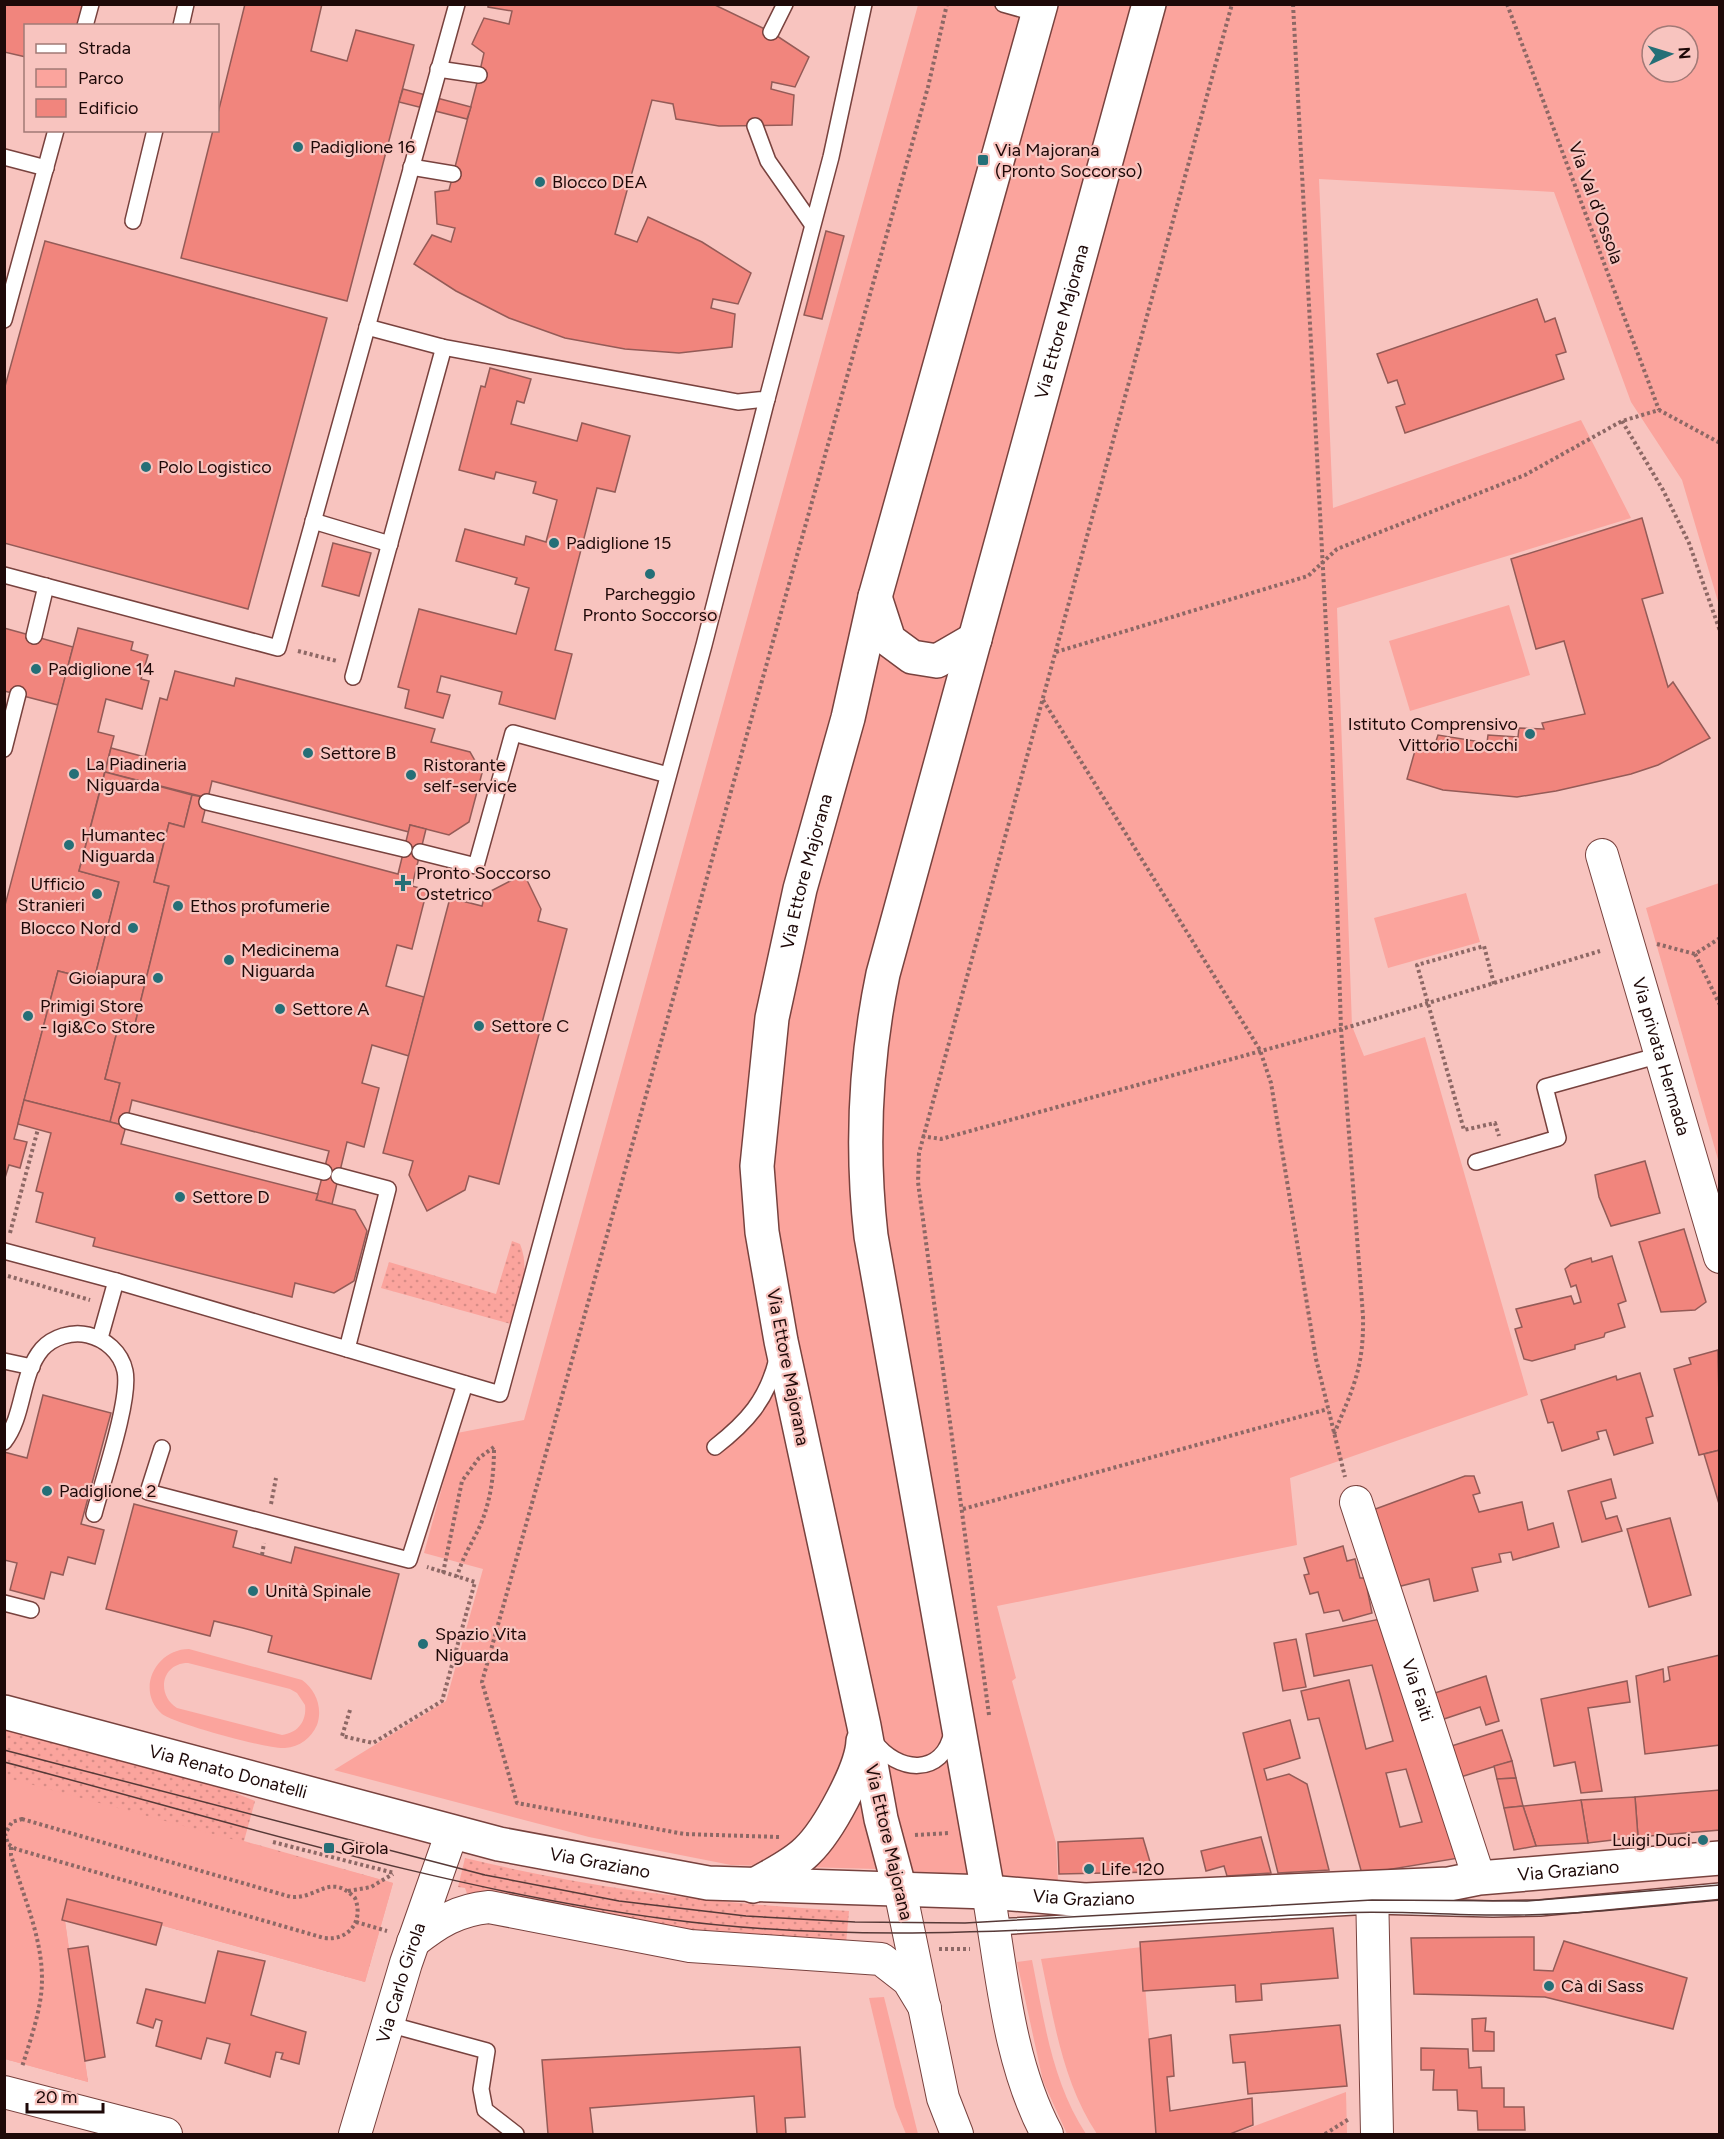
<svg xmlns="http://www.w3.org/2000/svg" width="1724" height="2139" viewBox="0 0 1724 2139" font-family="Figtree,sans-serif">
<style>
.grass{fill:url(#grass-dots)}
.green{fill:#fba49d;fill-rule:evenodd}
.building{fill:#f1857d;stroke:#945b57;stroke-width:1.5;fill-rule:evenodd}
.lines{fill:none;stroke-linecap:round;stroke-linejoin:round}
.lane-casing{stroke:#78423e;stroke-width:18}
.street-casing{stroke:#78423e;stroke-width:34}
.secondary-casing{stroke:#78423e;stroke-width:36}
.path{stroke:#8d6865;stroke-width:4;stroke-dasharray:3 3;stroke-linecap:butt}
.lane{stroke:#fff;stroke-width:15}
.street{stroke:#fff;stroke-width:32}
.secondary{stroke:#fff;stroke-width:33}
.tram{stroke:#563937;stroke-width:1.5}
.poi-dot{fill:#256f77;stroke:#f8c4bf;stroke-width:2}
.labels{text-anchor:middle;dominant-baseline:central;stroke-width:4.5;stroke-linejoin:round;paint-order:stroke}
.poi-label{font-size:18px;fill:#1e0908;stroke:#f8c4bf;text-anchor:start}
.street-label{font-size:18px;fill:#1e0908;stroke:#f8c4bf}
</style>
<defs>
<pattern id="grass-dots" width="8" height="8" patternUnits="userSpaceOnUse" patternTransform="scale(1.5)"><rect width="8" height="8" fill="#fba49d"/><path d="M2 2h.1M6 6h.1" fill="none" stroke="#d78c86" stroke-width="1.8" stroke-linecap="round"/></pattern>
</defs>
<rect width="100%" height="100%" fill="#f8c4bf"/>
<g class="grass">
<path d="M512 1241 520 1244C531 1271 519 1297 511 1324L381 1288 389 1262 496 1294Z"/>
<path d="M4 1729 218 1786 255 1801 244 1841 393 1883 365 1982 67 1899 62 1920 65 1921 88 2082 5 2059Z"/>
<path d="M465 1858C592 1889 719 1904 849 1911L846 1944 731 1937 469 1899 465 1888 458 1887Z"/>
</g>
<g class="green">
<path d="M918 5H1719V605L1682 480 1631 402 1554 192 1319 179 1333 508 1581 420 1631 518 1337 608 1352 1026 1364 1056 1425 1037 1528 1395 1290 1478 1297 1545 997 1606 1016 1678 1012 1681 1056 1843 1058 1881 876 1869 731 1865 589 1837 334 1770 446 1701 483 1569 424 1553 457 1433 524 1420ZM1652 36H1688V72H1652Z"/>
<path d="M1509 605 1530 675 1410 711 1389 641Z"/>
<path d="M1719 883H1720L1719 1163 1646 908Z"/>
<path d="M1466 893 1480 942 1388 968 1374 918Z"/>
<path d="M189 1649 302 1680C316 1690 323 1708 317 1725 311 1738 300 1747 285 1748 270 1750 173 1723 162 1714 135 1690 156 1649 189 1649ZM188 1663 290 1689 297 1693 305 1705C307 1721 298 1733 282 1735L177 1708C156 1695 161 1663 188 1663Z"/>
<path d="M4 1777 393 1883 365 1982 67 1899 62 1920 65 1921 88 2082 5 2059Z"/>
<path d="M1142 1947 1157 2134H1097C1062 2081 1054 2020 1041 1959Z"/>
<path d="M1032 1960C1044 2020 1052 2082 1086 2134H1067L1043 2081 1017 1962Z"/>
<path d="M884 1997 918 2134H906L895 2107 869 1998Z"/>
<path d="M1346 2092 1347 2134H1233Z"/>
</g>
<g class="building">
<path d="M4 4H91L85 26H26V57L4 52Z"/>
<path d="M245 4H322L311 51 347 61 356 30 414 45 347 301 181 258 213 130H218V113Z"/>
<path d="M488 4H713L771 32 809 57 795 87 772 82 771 89 794 95 792 125 719 126 676 119 673 104 652 100 615 234 637 242 648 217 702 242 751 273 738 304 713 299 711 308 735 314 732 347 679 353 625 349 565 338 509 318 456 291 414 264 432 235 451 242 455 228 437 224 435 192 449 190 479 75 484 53 472 44 484 18 509 24 512 11 488 7Z"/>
<path d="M403 89 471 107 467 119 399 102Z"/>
<path d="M826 231 844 236 822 319 804 315Z"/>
<path d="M45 241 327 318 248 609 4 543V390Z"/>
<path d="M1537 299 1545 322 1555 318 1566 352 1556 355 1564 379 1405 433 1396 407 1405 404 1397 380 1388 383 1377 354Z"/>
<path d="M490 368 531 379 524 403 517 401 511 424 577 441 582 423 630 436 615 492 597 488 555 650 572 654 555 719 499 704 502 692 441 676 437 692 450 695 443 718 405 708 409 690 398 687 419 609 516 634 529 588 515 584 517 578 456 561 465 529 524 545 526 536 546 542 557 500 533 493 536 482 496 472 494 479 459 470 481 386 485 387Z"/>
<path d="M1642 518 1663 593 1642 599 1668 687 1673 682 1710 738 1658 765 1631 774 1556 791 1517 797 1443 790 1407 779 1418 740 1435 744 1438 735 1487 743 1488 735 1518 737 1519 728 1544 729 1542 723 1585 714 1564 641 1536 649 1511 559Z"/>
<path d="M333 543 371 553 359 596 322 586Z"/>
<path d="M4 628 73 647 58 705 4 691Z"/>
<path d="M78 628 133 642 131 650 148 655 141 679 149 681 142 709 106 699 98 732 114 736 79 871 119 882 94 980 58 971 14 1139 27 1142 20 1168 9 1165 4 1181V909Z"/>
<path d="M175 671 234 686 236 678 435 729 431 742 470 752 482 773 469 822 449 835 410 825 409 832 212 781 208 798 105 772 111 748 145 757 160 698 167 700Z"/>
<path d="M105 772 192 795 184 827 169 823 154 882 169 886 135 1024 120 1020 105 1079 120 1083 110 1122 24 1100 58 971 94 980 119 882 79 871Z"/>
<path d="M192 795 208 798 202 822 398 874 410 825 426 829 412 886 427 890 412 949 397 945 386 986 424 997 409 1056 372 1045 362 1083 379 1088 364 1147 347 1142 332 1204 316 1200 329 1151 132 1100 126 1126 110 1122 120 1083 105 1079 120 1020 135 1024 169 886 154 882 169 823 184 827Z"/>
<path d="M524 874 541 909 538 921 567 929 499 1184 469 1176 465 1190 427 1211 409 1175 413 1161 383 1153 450 898 482 906 485 894Z"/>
<path d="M24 1100 126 1126 121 1144 318 1194 316 1200 355 1210 367 1231 354 1281 334 1293 295 1283 292 1297 93 1246 95 1238 36 1222 43 1193 36 1191 51 1133 18 1124Z"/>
<path d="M1645 1161 1660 1213 1611 1226 1599 1197 1595 1175Z"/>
<path d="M1684 1229 1706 1302 1695 1310 1661 1312 1639 1242Z"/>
<path d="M1612 1256 1626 1301 1618 1304 1625 1327 1605 1333 1604 1337 1575 1345V1349L1532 1361 1524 1359 1515 1329 1522 1327 1516 1309 1571 1296 1574 1304 1581 1302 1576 1285 1571 1287 1565 1269 1571 1264 1591 1258 1592 1262Z"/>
<path d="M1718 1350 1720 1450 1699 1455 1674 1369 1691 1364 1689 1358Z"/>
<path d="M1640 1373 1653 1416 1646 1418 1653 1443 1614 1455 1606 1430 1597 1432 1599 1439 1562 1451 1553 1422 1548 1423 1541 1400 1616 1376 1617 1380Z"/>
<path d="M43 1395 111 1413 81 1524 104 1530 95 1564 68 1557 63 1575 51 1572 44 1599 10 1590 17 1563 4 1560V1452L27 1458Z"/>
<path d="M1720 1450V1507L1704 1454Z"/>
<path d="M1465 1476H1474L1480 1493 1473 1495 1479 1512 1522 1502 1528 1530 1553 1523 1559 1547 1513 1560 1511 1552 1499 1554 1501 1562 1472 1568 1478 1591 1434 1601 1429 1579 1393 1588 1370 1511Z"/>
<path d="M1611 1479 1616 1498 1601 1502 1606 1519 1617 1516 1622 1531 1582 1542 1568 1491Z"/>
<path d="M134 1504 237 1531 233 1547 291 1563 295 1547 399 1574 371 1679 268 1652 272 1636 243 1628 214 1621 210 1636 106 1609Z"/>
<path d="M1670 1518 1691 1595 1649 1607 1627 1529Z"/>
<path d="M1343 1546 1347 1561 1355 1559 1360 1578H1365L1372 1613 1343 1621 1339 1610 1324 1613 1318 1592 1310 1594 1304 1575 1309 1574 1304 1558Z"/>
<path d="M1390 1617 1465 1857 1362 1874 1319 1718 1308 1720 1301 1691 1349 1680 1366 1749 1393 1741 1372 1665 1314 1676 1306 1634ZM1406 1769 1422 1822 1400 1827 1386 1773Z"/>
<path d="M1296 1639 1306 1687 1283 1691 1274 1643Z"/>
<path d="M1720 1655V1745L1645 1754 1636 1676 1663 1669 1664 1682 1670 1680 1668 1667Z"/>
<path d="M1486 1676 1499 1721 1486 1725 1480 1707 1435 1722 1426 1696Z"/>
<path d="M1627 1681 1630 1702 1588 1708 1602 1791 1581 1793 1575 1762 1554 1766 1541 1699Z"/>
<path d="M1290 1720 1300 1758 1264 1769 1267 1780 1289 1774 1307 1784 1329 1870 1278 1873 1243 1733Z"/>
<path d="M1502 1730 1512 1761 1451 1780 1442 1749Z"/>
<path d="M1512 1761 1516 1778 1497 1779 1494 1766Z"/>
<path d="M1516 1778 1523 1806 1504 1808 1497 1779Z"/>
<path d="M1720 1790V1830L1638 1837 1635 1797Z"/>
<path d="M1635 1797 1638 1837 1588 1843 1581 1800Z"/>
<path d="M1581 1800 1588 1843 1536 1846 1523 1806Z"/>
<path d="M1523 1806 1536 1846 1514 1850 1504 1808Z"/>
<path d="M1261 1837 1271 1873 1227 1876 1224 1866 1206 1871 1201 1851Z"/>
<path d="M1143 1838 1153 1872 1059 1874 1058 1842Z"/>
<path d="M67 1899 162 1923 156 1945 62 1920Z"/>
<path d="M1333 1928 1338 1978 1261 1984 1262 2000 1236 2002 1235 1985 1143 1991 1140 1942Z"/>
<path d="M1534 1937V1970L1553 1971 1564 1941 1687 1978 1673 2029 1545 1997 1414 1994 1411 1938Z"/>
<path d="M88 1946 105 2057 85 2061 68 1949Z"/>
<path d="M218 1951 265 1961 251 2015 306 2032 299 2064 281 2059 283 2053 276 2052 270 2077 225 2063 230 2044 207 2038 201 2059 156 2046 162 2021 156 2019 153 2028 137 2023 146 1989 205 2003Z"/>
<path d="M1486 2018 1485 2031 1494 2032V2051H1473L1472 2019Z"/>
<path d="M1340 2025 1347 2086 1248 2094 1245 2062 1233 2063 1230 2035Z"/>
<path d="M1171 2035 1174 2076 1167 2077 1170 2111 1252 2098 1253 2125 1230 2134H1156L1149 2039Z"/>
<path d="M800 2047 805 2117 785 2118 786 2134H757L754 2096 590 2108 593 2134H548L542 2060Z"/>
<path d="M1421 2048 1468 2049 1469 2068 1481 2067 1482 2088H1504V2107H1524L1525 2130H1478L1477 2111 1458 2110 1457 2090H1433L1434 2070H1421Z"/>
</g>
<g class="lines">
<defs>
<g id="lane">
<path d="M1003 4 1038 14"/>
<path d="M85 26 91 4"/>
<path d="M181 26 186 4"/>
<path d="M771 32 785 4"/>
<path d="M438 69 479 75"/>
<path d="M755 126 768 161 812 224"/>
<path d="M4 157 46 168"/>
<path d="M411 167 453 174"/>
<path d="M133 221 155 130"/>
<path d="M4 320 56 130"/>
<path d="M367 327 442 347 738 402 767 399 831 157 864 4"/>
<path d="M313 521 390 544"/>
<path d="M4 575 278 648 457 4"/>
<path d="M34 636 46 586"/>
<path d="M353 677 442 354V347"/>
<path d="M4 749 18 694"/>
<path d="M207 802 404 849"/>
<path d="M420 852 476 866 513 733 668 775"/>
<path d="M127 1121 324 1172"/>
<path d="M1476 1162 1558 1138 1545 1087 1660 1055"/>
<path d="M339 1176 388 1189 347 1349"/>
<path d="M4 1251 116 1281 500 1394 704 645 767 399"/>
<path d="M100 1338 116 1281"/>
<path d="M4 1361 32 1367"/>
<path d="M4 1442C25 1415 20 1375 42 1349 53 1337 72 1331 88 1335 105 1339 121 1352 125 1371 131 1399 102 1483 94 1514"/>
<path d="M715 1447C747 1422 767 1400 777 1359"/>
<path d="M162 1448 148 1492 409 1560 465 1384"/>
<path d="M4 1603 31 1610"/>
<path d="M874 1741C897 1773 943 1777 952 1732"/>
<path d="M994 1927 1372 1906 1493 1909 1540 1908 1720 1891"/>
<path d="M388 2024 487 2051 481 2089 485 2110 516 2134"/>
</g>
<g id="street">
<path id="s1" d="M1602 855 1720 1257"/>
<path id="s2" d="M1356 1502 1479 1878"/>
<path d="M1372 1888 1377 2134"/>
<path d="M900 1890 943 2098 957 2134"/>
<path d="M988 1892C1002 1973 1008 2061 1047 2134"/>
<path d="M413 1942C437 1923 457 1910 489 1907L690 1946 881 1959 908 1980 925 2008"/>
<path d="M4 2092 166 2134"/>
<path id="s3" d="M355 2134 406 1963 452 1832"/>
</g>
<g id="secondary">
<path d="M875 597 889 640 912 657 937 661 975 639"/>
<path id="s4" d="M4 1712 499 1844 708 1883 988 1892 1085 1900 1449 1884 1479 1878 1720 1858"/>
<path d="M753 1886C771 1875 792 1866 807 1851 828 1831 862 1769 863 1741"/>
<path id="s5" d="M900 1890 881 1819 864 1726 781 1341 762 1232 757 1166 772 1018 800 889 848 718 875 597 1041 4"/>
<path id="s6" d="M988 1892 871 1236C861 1147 865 1061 883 974L1149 4"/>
</g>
</defs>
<use href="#lane" class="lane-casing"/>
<use href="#street" class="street-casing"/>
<use href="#secondary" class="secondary-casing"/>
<g class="path">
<path d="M1293 4 1332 739 1341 1029 1363 1316C1364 1368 1353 1388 1334 1434"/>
<path d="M1507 4 1659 410"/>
<path d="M1622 421 1663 490 1689 543 1720 631"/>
<path d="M298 651 337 661"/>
<path d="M1056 652 1308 576 1337 549 1525 475 1622 421 1659 410 1720 443"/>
<path d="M1043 700 1260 1050 1271 1083 1316 1359 1345 1477"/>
<path d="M1657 944 1695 954 1720 938"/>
<path d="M1695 954 1720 1005"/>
<path d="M1494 984 1484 946 1417 965 1464 1130 1495 1123 1499 1136"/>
<path d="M922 1136 941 1139 1352 1026 1600 951"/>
<path d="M10 1233 38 1129"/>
<path d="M8 1276 90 1300"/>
<path d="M271 1504 276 1478"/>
<path d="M963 1509 1328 1409"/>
<path d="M262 1555 264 1543"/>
<path d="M443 1573 462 1481 479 1458 494 1447C494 1475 491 1500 480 1526 472 1543 462 1558 457 1577"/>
<path d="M350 1710 342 1736 373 1743 442 1701 475 1582 427 1567"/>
<path d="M989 1715 918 1182 919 1153 1232 4"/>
<path d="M22 1819 291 1897C318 1899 330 1872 355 1898 364 1921 349 1941 324 1938L16 1849 8 1844 5 1834 12 1822Z"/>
<path d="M915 1835 950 1833"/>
<path d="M779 1837 684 1834 517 1803 482 1682 928 87 947 4"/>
<path d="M273 1842 394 1873"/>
<path d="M11 1847V1855C24 1899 47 1947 41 1995 38 2019 29 2044 22 2067"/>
<path d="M348 1891 371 1887 393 1874"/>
<path d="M356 1922 387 1931"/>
<path d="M939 1949H970"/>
<path d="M1325 2134 1349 2119"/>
</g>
<use href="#lane" class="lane"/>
<use href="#street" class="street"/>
<use href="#secondary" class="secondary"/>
<g class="tram">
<path d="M4 1750 485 1875 619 1901 746 1916 855 1922 965 1923 1372 1900 1527 1901 1720 1885"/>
<path d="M4 1762C221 1819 444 1890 666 1919 890 1949 1112 1923 1336 1913 1398 1910 1458 1916 1519 1915 1586 1914 1653 1906 1720 1900"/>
</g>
</g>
<g class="poi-dot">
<circle cx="298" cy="147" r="6"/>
<rect x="977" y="154" width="12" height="12" rx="3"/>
<circle cx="540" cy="182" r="6"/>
<circle cx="146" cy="467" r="6"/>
<circle cx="554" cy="543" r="6"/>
<circle cx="650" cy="574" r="6"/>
<circle cx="36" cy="669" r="6"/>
<circle cx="1530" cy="734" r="6"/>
<circle cx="308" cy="753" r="6"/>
<circle cx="74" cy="774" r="6"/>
<circle cx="411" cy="775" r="6"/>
<circle cx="69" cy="845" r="6"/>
<path d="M400 874h6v6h6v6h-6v6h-6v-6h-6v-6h6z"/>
<circle cx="97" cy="894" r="6"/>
<circle cx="178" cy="906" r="6"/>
<circle cx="133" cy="928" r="6"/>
<circle cx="229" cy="960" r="6"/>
<circle cx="158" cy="978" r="6"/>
<circle cx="280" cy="1009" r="6"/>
<circle cx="28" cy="1016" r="6"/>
<circle cx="479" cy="1026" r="6"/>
<circle cx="180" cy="1197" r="6"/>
<circle cx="47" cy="1491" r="6"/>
<circle cx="253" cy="1591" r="6"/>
<circle cx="423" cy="1644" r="6"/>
<circle cx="1703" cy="1840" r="6"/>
<rect x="323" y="1842" width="12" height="12" rx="3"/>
<circle cx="1089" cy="1869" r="6"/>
<circle cx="1549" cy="1986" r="6"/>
</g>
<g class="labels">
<g class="poi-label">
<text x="310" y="147">Padiglione 16</text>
<text x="995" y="150">Via Majorana<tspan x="995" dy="21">(Pronto Soccorso)</tspan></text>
<text x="552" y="182">Blocco DEA</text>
<text x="158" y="467">Polo Logistico</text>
<text x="566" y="543">Padiglione 15</text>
<text x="650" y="594" text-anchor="middle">Parcheggio<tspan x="650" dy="21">Pronto Soccorso</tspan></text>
<text x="48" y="669">Padiglione 14</text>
<text x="1518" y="724" text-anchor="end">Istituto Comprensivo<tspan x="1518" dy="21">Vittorio Locchi</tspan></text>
<text x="320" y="753">Settore B</text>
<text x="86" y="764">La Piadineria<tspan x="86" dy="21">Niguarda</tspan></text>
<text x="423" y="765">Ristorante<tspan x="423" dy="21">self-service</tspan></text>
<text x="81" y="835">Humantec<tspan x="81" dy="21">Niguarda</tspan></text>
<text x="416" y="873">Pronto Soccorso<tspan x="416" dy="21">Ostetrico</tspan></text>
<text x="85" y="884" text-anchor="end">Ufficio<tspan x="85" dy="21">Stranieri</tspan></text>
<text x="190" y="906">Ethos profumerie</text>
<text x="121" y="928" text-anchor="end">Blocco Nord</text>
<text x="241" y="950">Medicinema<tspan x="241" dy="21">Niguarda</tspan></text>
<text x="146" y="978" text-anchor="end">Gioiapura</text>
<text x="40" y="1006">Primigi Store<tspan x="40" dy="21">- Igi&amp;Co Store</tspan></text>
<text x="292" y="1009">Settore A</text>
<text x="491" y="1026">Settore C</text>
<text x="192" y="1197">Settore D</text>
<text x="59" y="1491">Padiglione 2</text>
<text x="265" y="1591">Unità Spinale</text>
<text x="435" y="1634">Spazio Vita<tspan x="435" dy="21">Niguarda</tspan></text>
<text x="1691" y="1840" text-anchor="end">Luigi Duci</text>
<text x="341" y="1848">Girola</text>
<text x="1101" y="1869">Life 120</text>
<text x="1561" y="1986">Cà di Sass</text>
</g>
<g class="street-label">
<text transform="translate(1596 203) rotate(70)">Via Val d'Ossola</text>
<text stroke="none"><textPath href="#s6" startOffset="1606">Via Ettore Majorana</textPath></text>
<text stroke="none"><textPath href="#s5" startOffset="1038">Via Ettore Majorana</textPath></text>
<text stroke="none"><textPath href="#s1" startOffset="210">Via privata Hermada</textPath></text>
<text transform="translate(788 1367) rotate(79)">Via Ettore Majorana</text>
<text stroke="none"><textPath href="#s2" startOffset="198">Via Faiti</textPath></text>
<text stroke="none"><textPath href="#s4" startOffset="232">Via Renato Donatelli</textPath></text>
<text transform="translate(889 1842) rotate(77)">Via Ettore Majorana</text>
<text stroke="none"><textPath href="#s4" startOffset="615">Via Graziano</textPath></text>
<text stroke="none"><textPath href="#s4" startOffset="1587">Via Graziano</textPath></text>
<text stroke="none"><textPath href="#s4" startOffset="1101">Via Graziano</textPath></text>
<text stroke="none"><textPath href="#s3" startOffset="158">Via Carlo Girola</textPath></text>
</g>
</g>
<rect width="1724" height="2139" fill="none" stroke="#1e0908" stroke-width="12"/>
<rect x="24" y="24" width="195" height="108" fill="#f8c4bf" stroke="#a17976" stroke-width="1.5"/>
<rect x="36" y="44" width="30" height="9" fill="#ffffff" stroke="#a17976" stroke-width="1.5"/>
<text x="78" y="54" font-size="18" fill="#1e0908">Strada</text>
<rect x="36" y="69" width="30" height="18" fill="#fba49d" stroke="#a17976" stroke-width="1.5"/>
<text x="78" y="84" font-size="18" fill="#1e0908">Parco</text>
<rect x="36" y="99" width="30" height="18" fill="#f1857d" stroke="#a17976" stroke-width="1.5"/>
<text x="78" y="114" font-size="18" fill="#1e0908">Edificio</text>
<g transform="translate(1670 54) rotate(86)"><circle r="28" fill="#f8c4bf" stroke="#a17976" stroke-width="1.5"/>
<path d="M0-4.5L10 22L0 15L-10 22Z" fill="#256f77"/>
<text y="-9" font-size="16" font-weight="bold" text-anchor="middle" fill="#1e0908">N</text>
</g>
<path d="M27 2103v9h76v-9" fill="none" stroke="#1e0908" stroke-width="3"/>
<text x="36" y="2103" font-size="18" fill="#1e0908" stroke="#f8c4bf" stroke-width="4.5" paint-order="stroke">20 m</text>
</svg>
